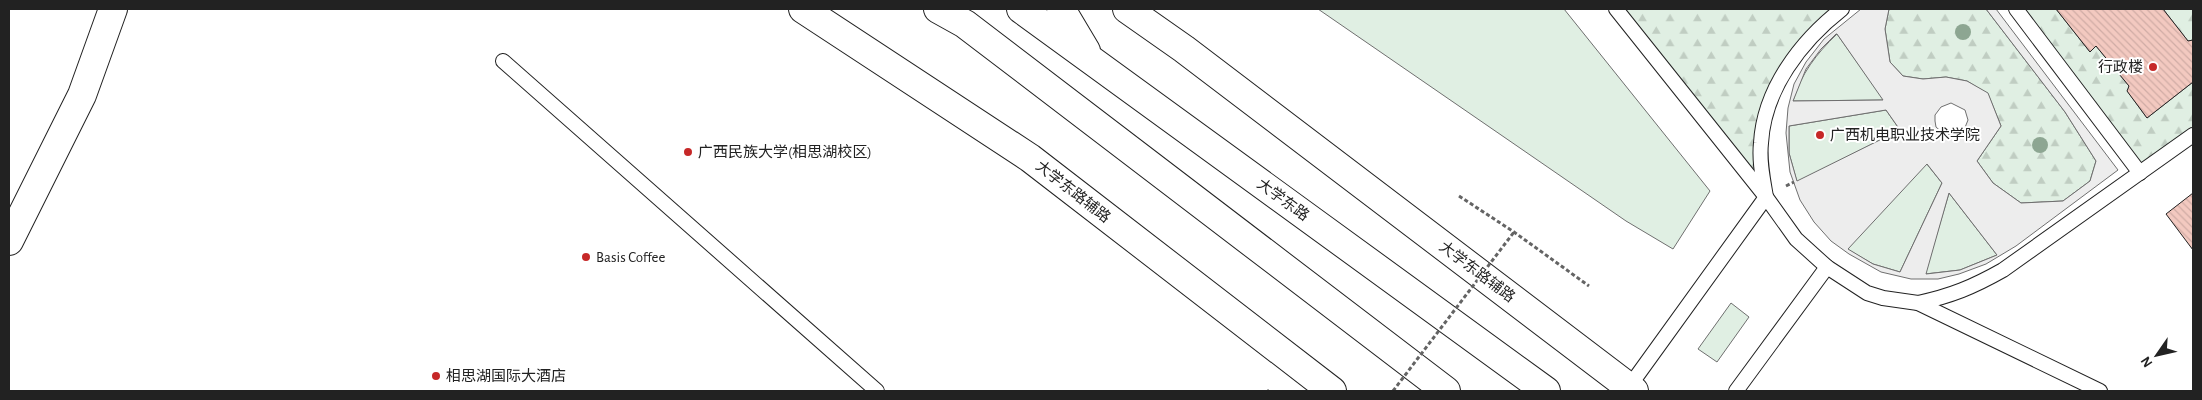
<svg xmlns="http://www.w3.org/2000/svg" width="2202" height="400" viewBox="0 0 2202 400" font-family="'Alegreya Sans','Noto Sans SC',sans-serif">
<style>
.grass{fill:#e0efe3;stroke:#6f6f6f}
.forest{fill:url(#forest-firs);stroke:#6f6f6f}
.parking{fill:#ededed;stroke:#6f6f6f;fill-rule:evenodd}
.building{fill:url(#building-back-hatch);stroke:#222}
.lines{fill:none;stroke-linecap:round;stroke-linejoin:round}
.lane-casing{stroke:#222;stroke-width:16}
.secondary-casing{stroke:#222;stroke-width:30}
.primary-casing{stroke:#222;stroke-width:30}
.path{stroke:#646464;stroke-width:3;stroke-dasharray:4 2.5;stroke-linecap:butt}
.lane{stroke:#fff;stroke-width:14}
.secondary{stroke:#fff;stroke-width:28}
.primary{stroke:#fff;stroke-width:28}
.path-bridge{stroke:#646464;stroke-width:3;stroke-dasharray:4 2.5;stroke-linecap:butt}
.tree{fill:#8da692}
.poi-dot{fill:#c62828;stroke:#fff;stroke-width:2}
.labels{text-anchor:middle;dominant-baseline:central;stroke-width:4;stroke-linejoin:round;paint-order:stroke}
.poi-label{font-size:15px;fill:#222;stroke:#fff;text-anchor:start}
.street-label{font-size:15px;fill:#222;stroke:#fff}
</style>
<defs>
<pattern id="forest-firs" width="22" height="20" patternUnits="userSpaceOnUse" patternTransform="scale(1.25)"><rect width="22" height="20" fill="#e0efe3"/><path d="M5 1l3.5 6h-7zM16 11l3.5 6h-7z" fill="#c0cdc2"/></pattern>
<pattern id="building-back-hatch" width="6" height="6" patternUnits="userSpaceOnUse" patternTransform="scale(1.25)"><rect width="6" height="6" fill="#f3c9c0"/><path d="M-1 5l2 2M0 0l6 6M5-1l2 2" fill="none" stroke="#d0aca5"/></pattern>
</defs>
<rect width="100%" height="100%" fill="#fff"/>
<g class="grass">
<path d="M1318 9H1564L1710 191 1673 249 1626 221Z"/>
<path d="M1837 34 1884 100 1793 101C1801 74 1816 54 1837 34Z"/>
<path d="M1886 110 1900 130 1797 182 1789 153V126Z"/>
<path d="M1926 163 1942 183 1900 272 1873 264 1847 249Z"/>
<path d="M1949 193 1997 255 1960 270 1925 274Z"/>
<path d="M1731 303 1749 317 1717 362 1698 349Z"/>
</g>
<g class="forest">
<path d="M1616 9H1842L1824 23 1768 110 1766 197Z"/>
<path d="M1889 9H1986L2065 112 2096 161 2090 181 2063 201 2021 203 1993 183 1977 161 2001 126 1988 94 1967 81 1946 77 1923 79 1903 76 1890 62 1885 29Z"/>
<path d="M2016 9H2056L2090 52 2096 46 2129 86 2128 92 2147 118 2193 82V135L2140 173Z"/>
<path d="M2163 9H2193V40L2188 41Z"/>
</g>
<path class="parking" d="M1861 9H1889L1885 29 1890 62 1903 76 1923 79 1946 77 1967 81 1988 93 2001 126 1977 161 1993 183 2021 203 2063 201 2090 181 2096 161 2065 112 1986 9H1996L2118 170 2016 246 1986 264 1959 274 1938 279H1911L1881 272 1849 254 1831 241 1814 222 1800 200 1790 172 1786 133 1788 108 1794 84 1806 62 1824 39ZM1836 34H1837L1883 100 1793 101 1806 69 1821 49ZM1951 103 1965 110 1968 120 1964 130 1955 135 1944 134 1936 127 1935 121V115L1941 107ZM1886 110 1900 130 1797 181 1789 153V126ZM1927 164 1942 183 1900 272 1873 264 1848 249ZM1949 193 1997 255 1960 270 1926 274Z"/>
<g class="building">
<path d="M2056 9H2163L2188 41 2193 40V82L2147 118 2127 91 2129 86 2096 46 2090 52Z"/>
<path d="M2193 193V250L2166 214Z"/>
</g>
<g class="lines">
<defs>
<g id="lane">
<path d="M1616 9 1766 197 1796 239 1827 267 1867 293 1883 298 1918 303 2100 391"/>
<path d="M2016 9 2140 173"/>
<path d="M503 61 877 391"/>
<path d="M1918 303C1951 296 1973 287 2003 270L2193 135"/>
<path d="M1626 391 1766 197C1763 179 1759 161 1761 143 1764 89 1801 41 1842 9"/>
<path d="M1736 391 1827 267"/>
</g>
<g id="secondary">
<path d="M803 9 1030 158 1332 391"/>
<path d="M1127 9 1184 49 1634 391"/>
<path d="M9 241 82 95 113 9"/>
</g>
<g id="primary">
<path d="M938 9 965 24 1446 391"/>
<path d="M1021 9 1546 391"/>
<path d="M1061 9 1086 51"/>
</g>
</defs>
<use href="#lane" class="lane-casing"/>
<use href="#secondary" class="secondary-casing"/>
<use href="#primary" class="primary-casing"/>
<g class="path">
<path d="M1786 186 1794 182"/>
<path d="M1459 196 1514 232 1589 286"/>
<path d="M1267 390 1268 391"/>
</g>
<use href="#lane" class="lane"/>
<use href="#secondary" class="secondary"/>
<use href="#primary" class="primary"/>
<path class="path-bridge" d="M1393 391 1514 232"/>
</g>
<g class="tree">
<circle cx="1963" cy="32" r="8"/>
<circle cx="2040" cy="145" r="8"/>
</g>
<g class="poi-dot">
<circle cx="2153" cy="67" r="5"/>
<circle cx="1820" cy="135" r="5"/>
<circle cx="688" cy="152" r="5"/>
<circle cx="586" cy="257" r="5"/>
<circle cx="436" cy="376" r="5"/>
</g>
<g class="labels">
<g class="poi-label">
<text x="2143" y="67" text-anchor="end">行政楼</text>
<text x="1830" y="135">广西机电职业技术学院</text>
<text x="698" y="152">广西民族大学(相思湖校区)</text>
<text x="596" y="257">Basis Coffee</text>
<text x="446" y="376">相思湖国际大酒店</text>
</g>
<g class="street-label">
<text transform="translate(1073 192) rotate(38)">大学东路辅路</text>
<text transform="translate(1283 200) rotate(36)">大学东路</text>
<text transform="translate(1477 272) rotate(37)">大学东路辅路</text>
</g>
</g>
<rect width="2202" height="400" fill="none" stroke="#222222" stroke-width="20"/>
<g transform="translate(2157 355) rotate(236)" stroke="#ffffff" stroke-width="4" paint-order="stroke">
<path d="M0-4L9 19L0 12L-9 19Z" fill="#222222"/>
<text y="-8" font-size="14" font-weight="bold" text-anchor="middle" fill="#222222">N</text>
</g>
</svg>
